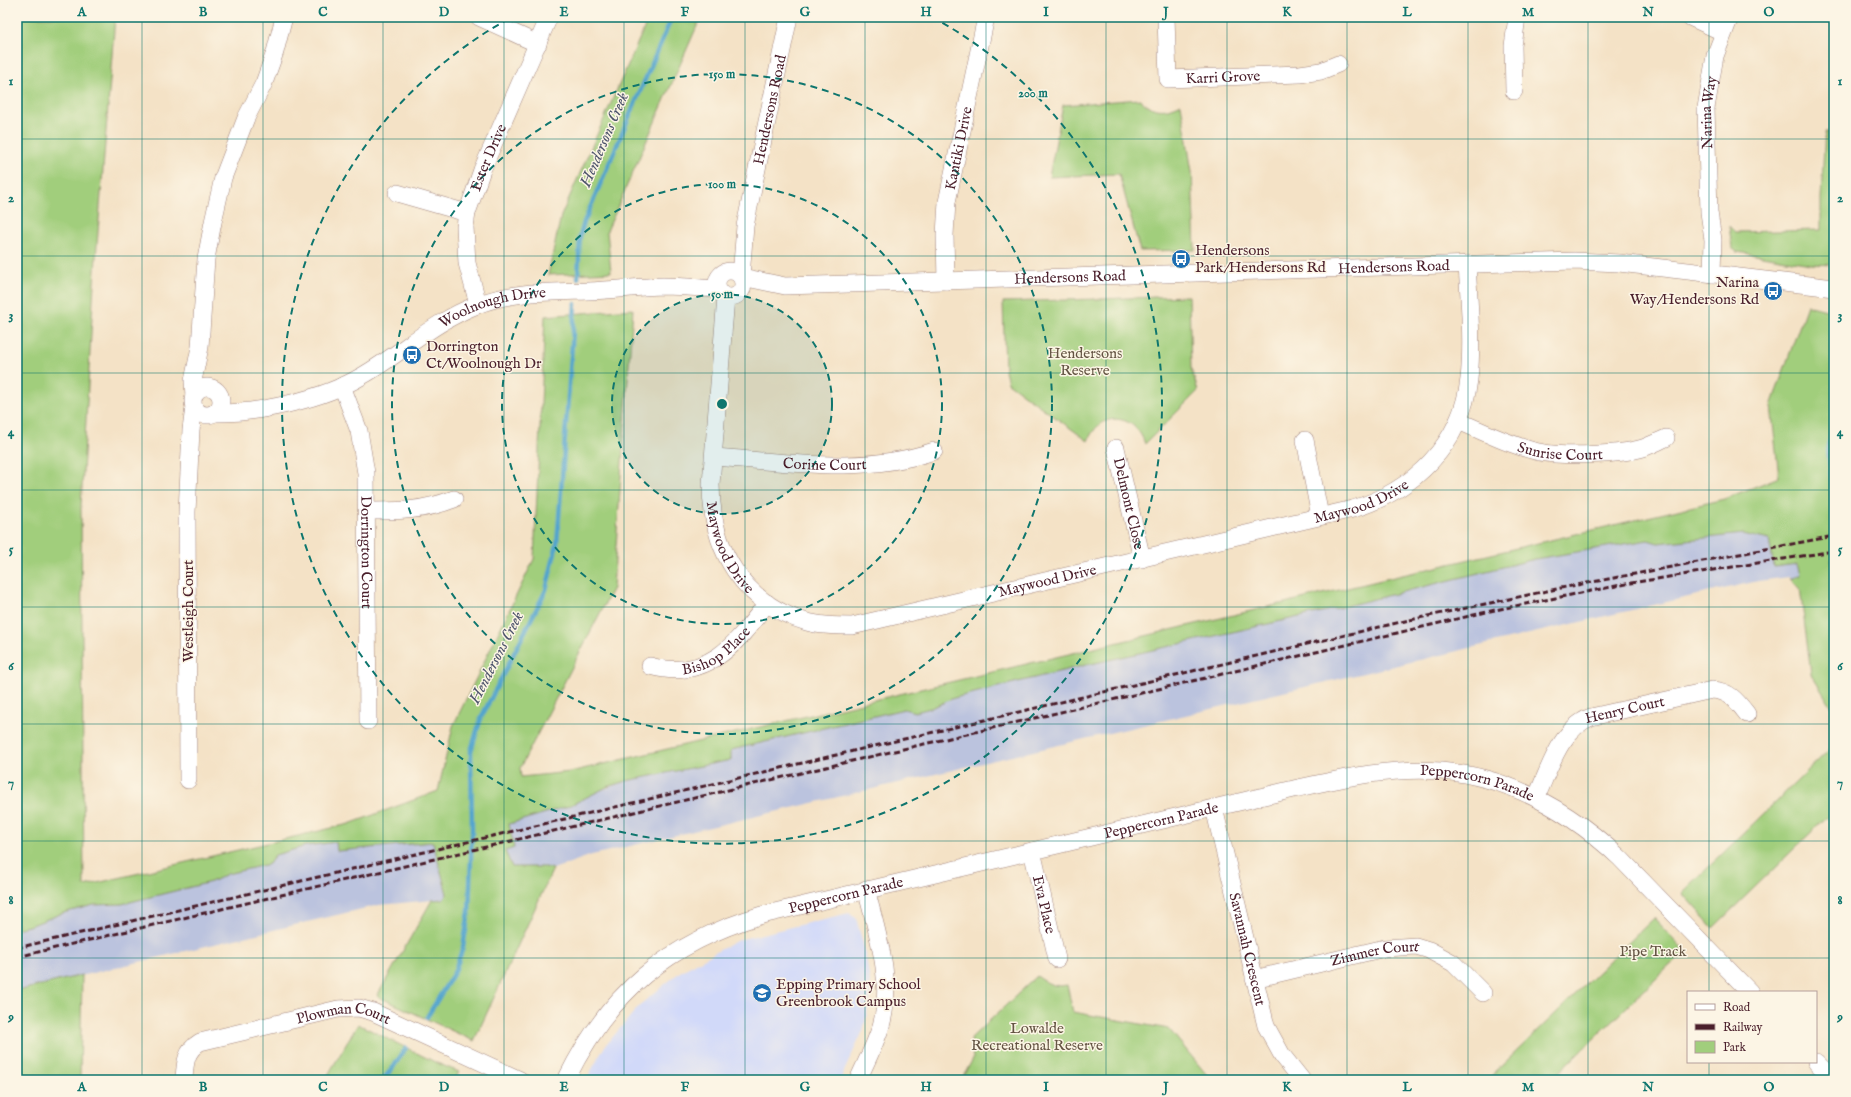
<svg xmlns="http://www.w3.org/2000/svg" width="1851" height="1097" viewBox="0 0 1851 1097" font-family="'IM FELL English',serif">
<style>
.built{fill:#d1d9f9}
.railway{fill:#bbc3de}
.green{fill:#a1ce7c;stroke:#767654}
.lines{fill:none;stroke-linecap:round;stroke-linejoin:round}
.stream{stroke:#52a4cd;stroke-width:4.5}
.street-casing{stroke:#9f8078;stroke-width:18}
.street{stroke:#fff;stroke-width:17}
.rail{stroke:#4a1f2b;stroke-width:3;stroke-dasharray:6 3;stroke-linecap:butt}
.grid{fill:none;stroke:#0f766e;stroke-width:1;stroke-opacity:0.55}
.ring{fill:none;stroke:#0f766e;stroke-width:2;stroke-dasharray:7 5}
.labels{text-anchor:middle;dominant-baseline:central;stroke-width:3;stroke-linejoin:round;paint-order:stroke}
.street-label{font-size:15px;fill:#4a1f2b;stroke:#fcf5e5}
.poi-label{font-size:15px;fill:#4a1f2b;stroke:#fcf5e5;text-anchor:start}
.park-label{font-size:15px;fill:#645443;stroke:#fcf5e5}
.water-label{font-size:16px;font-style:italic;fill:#4d546c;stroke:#fcf5e5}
.centre{fill:#0f766e;stroke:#fcf5e5;stroke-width:2}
.ring-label{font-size:12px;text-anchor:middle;font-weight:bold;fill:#0f766e;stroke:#fcf5e5;stroke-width:3;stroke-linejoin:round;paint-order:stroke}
.neatline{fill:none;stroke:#0f766e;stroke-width:1.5}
.grid-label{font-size:13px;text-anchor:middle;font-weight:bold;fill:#0f766e}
</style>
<rect width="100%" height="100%" fill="#fcf5e5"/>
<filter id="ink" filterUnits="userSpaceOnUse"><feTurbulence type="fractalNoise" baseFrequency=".025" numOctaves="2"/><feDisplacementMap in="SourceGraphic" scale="8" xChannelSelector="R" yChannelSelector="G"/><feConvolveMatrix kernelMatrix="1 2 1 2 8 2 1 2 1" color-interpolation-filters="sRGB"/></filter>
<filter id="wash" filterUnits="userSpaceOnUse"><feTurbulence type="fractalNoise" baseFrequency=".012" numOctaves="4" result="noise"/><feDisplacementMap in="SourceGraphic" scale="16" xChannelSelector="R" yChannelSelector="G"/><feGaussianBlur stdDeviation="0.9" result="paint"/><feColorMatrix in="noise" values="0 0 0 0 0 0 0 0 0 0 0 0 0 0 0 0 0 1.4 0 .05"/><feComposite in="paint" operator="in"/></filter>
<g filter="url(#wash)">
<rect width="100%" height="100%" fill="#f4e2c6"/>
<path class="built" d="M849 913 856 918 865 951 870 982V1000L863 1031 840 1080H586L605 1046 641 1004 680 972 738 940Z"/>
<g class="railway">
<path d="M1743 534 1769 540 1771 548 1797 564 1800 575 1790 579 1789 577 1758 581 1610 615 592 855 553 869 546 867H512L505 851 509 824 626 781 730 760 731 750 904 709 915 712 954 698 1082 666 1330 610 1535 559 1648 540 1658 543Z"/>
<path d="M336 842 337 851 433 842 447 893 444 899 379 905 17 991V929L32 925 52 916 85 907 104 904H122L211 882 227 874 269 864 274 855 306 846Z"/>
</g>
<g class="green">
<path d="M17 17H115L94 283 81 506 84 886 349 824 438 791 453 726 534 559 545 316 633 309 613 588 520 768 521 777 570 772 1724 499 1779 477 1771 406 1807 305 1834 312V559L1831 560 1834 567V711L1811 674 1800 588 1790 579 1800 575 1797 564 1774 567 1769 540 1743 534 1658 543 1648 540 1535 559 1330 610 1082 666 954 698 931 708 915 712 904 709 731 750V760L626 781 607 787 569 806 509 824 514 848 505 851 512 867H546L553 869 474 1041 377 996 432 900 444 899 447 894 433 842 337 851 336 842 306 846 275 855 269 864 227 874 211 882 122 904 94 905 63 913 32 925 17 929Z"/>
<path d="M649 17H701L607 231 611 272 548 275 561 216Z"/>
<path d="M1140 99C1151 112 1167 112 1181 104L1192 172 1195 250 1140 251 1119 174 1049 177 1063 105Z"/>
<path d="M1825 132H1834V265L1811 264 1737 252 1732 248 1729 226 1735 232 1821 230V198Z"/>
<path d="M1189 296 1191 368 1198 391 1145 444C1135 413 1100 410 1088 441L1008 383 1005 371 1003 302Z"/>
<path d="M1834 745V810L1713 928 1682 893Z"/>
<path d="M1654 918 1685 951 1551 1080H1487Z"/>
<path d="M82 975 80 1080H17V991Z"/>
<path d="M1037 976C1046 983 1056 988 1067 985L1073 1012 1169 1029 1211 1080H961L973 1059 971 1038Z"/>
<path d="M358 1024 437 1063 459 1072 455 1080H325Z"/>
</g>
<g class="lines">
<g class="stream">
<path d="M578 278 580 236 584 222 672 17"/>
<path d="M1834 420 1828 447 1834 504"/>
<path d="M427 1017 455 971 463 947 469 912 472 831 471 751 481 718 546 590 557 544 575 304"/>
<path d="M382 1080 392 1069 406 1048"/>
</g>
</g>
</g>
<g filter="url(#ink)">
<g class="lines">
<defs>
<g id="street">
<path d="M479 17 538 44"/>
<path id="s1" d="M1166 17 1168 79 1300 74 1321 71 1338 64"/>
<path d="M1690 17 1723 32"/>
<path d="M1514 91 1513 46 1517 17"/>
<path d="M397 193 467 213"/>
<circle cx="730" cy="284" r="13"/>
<path id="s2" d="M1712 274 1713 240 1709 212 1706 108 1715 56 1730 17"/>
<path id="s3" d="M741 277 745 226 789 17"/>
<path id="s4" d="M742 277 785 286 1574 261 1619 263 1834 288"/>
<path id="s5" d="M946 281 945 235 947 202 986 17"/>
<path id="s6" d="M726 297 711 484C711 549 742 603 807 622 821 626 837 626 852 626L1353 509C1413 491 1462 444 1469 379 1473 341 1469 301 1467 264"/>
<path id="s7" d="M478 304 467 263 465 227 467 213 482 170 549 17"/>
<path id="s8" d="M342 386 359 431 366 473 368 721"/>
<circle cx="207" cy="401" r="14"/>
<path d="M194 396 193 381 200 347 206 259 213 222 223 178 246 118 264 83 275 52 284 17"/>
<path id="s9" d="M214 413C257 414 324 399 362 376 402 353 433 322 477 305 513 291 550 292 588 291 613 290 638 287 663 286 681 286 699 288 717 289"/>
<path id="s10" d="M1458 421C1485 432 1511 446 1539 452 1564 457 1619 455 1643 448 1651 445 1659 441 1666 438"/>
<path d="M1305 440 1320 516"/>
<path id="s11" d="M1116 448 1142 559"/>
<path id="s12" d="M714 457C787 462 863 475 934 451"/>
<path d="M367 511C400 511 423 511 454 499"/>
<path id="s13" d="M650 666C708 682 736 644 767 603"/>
<path d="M188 780 187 512 191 430 194 407"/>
<path id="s14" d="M1536 798C1549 770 1560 729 1591 717L1712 690C1730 691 1737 701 1747 714"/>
<path id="s15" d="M1214 808 1266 1026 1282 1055 1302 1080"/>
<path id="s16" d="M1032 851 1057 959"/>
<path id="s17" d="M1254 979 1385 948 1416 946 1429 950 1453 963 1483 993"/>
<path d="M1816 1062 1834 1080"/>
<path id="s18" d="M184 1080C185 1064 185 1051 200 1042L338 1009 359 1008 373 1012 520 1080"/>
<path id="s19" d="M566 1080C609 992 668 943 762 915 902 881 1043 848 1184 815 1220 806 1257 798 1294 789 1343 778 1390 767 1441 771 1511 777 1570 811 1620 858L1750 992"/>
<path d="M858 1080C866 1062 875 1045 881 1026 894 981 877 933 866 889"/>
</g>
</defs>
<use href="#street" class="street-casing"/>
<use href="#street" class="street"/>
<g class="rail">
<path d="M17 948 1405 621 1561 588 1834 536"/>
<path d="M17 957 1495 610 1631 583 1834 551"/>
</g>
</g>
</g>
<path class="grid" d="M142 17V1080M263 17V1080M383 17V1080M504 17V1080M624 17V1080M745 17V1080M865 17V1080M986 17V1080M1106 17V1080M1227 17V1080M1347 17V1080M1468 17V1080M1588 17V1080M1709 17V992M17 139H1834M17 256H1834M17 373H1834M17 490H1834M17 607H1834M17 724H1834M17 841H1834M17 958H1834M1709 1062V1080"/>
<circle cx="722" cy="404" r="110" fill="#0f766e" fill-opacity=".12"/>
<g class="ring">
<circle cx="722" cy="404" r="110"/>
<circle cx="722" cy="404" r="220"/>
<circle cx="722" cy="404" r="330"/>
<path d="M932 17A440 440 0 1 1 512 17"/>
</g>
<defs>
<symbol id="bus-disc" viewBox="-11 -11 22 22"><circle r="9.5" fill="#1f6fb2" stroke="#fcf5e5"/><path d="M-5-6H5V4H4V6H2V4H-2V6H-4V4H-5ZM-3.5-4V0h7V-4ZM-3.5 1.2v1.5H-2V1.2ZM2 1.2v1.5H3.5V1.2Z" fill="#fff"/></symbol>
<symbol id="school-disc" viewBox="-11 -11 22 22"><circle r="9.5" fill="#1f6fb2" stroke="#fcf5e5"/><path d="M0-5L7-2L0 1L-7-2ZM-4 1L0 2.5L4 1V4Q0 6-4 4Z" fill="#fff"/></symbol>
</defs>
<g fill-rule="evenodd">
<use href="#bus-disc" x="1170" y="248" width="22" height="22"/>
<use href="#bus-disc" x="1762" y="280" width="22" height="22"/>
<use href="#bus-disc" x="401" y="344" width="22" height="22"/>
<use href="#school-disc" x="751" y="982" width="22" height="22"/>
</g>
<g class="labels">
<g class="street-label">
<text stroke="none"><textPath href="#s1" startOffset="117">Karri Grove</textPath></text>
<text stroke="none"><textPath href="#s3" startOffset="170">Hendersons Road</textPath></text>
<text stroke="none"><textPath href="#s2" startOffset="162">Narina Way</textPath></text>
<text stroke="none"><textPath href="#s5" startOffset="134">Kantiki Drive</textPath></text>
<text stroke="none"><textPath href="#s7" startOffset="152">Ester Drive</textPath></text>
<text stroke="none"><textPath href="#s4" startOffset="653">Hendersons Road</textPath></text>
<text stroke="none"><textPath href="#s4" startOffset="329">Hendersons Road</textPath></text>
<text stroke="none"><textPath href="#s9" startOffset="304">Woolnough Drive</textPath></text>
<text stroke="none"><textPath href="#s10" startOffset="108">Sunrise Court</textPath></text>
<text stroke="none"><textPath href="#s12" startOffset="111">Corine Court</textPath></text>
<text stroke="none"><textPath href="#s6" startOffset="939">Maywood Drive</textPath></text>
<text stroke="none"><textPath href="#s11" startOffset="57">Delmont Close</textPath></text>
<text stroke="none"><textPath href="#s6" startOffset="255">Maywood Drive</textPath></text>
<text stroke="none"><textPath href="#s8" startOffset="170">Dorrington Court</textPath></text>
<text stroke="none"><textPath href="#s6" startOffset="615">Maywood Drive</textPath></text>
<text transform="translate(188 611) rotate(-90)">Westleigh Court</text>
<text stroke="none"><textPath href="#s13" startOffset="72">Bishop Place</textPath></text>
<text stroke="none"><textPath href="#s14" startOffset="135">Henry Court</textPath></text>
<text stroke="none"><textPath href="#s19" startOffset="998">Peppercorn Parade</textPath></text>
<text stroke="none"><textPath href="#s19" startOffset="675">Peppercorn Parade</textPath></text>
<text stroke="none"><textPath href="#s19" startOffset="351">Peppercorn Parade</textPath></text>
<text stroke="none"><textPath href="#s16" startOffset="55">Eva Place</textPath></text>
<text stroke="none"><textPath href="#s15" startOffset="145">Savannah Crescent</textPath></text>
<text stroke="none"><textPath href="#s17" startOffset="124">Zimmer Court</textPath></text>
<text stroke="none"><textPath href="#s18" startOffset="191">Plowman Court</textPath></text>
</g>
<g class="poi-label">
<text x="1195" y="250">Hendersons<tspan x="1195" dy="17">Park/Hendersons Rd</tspan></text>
<text x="1759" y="282" text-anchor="end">Narina<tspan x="1759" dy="17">Way/Hendersons Rd</tspan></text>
<text x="426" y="346">Dorrington<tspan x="426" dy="17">Ct/Woolnough Dr</tspan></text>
<text x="776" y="984">Epping Primary School<tspan x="776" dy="17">Greenbrook Campus</tspan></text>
</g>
<g class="park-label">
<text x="1085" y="353">Hendersons<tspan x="1085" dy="17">Reserve</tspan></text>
<text x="1653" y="951">Pipe Track</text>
<text x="1037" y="1028">Lowalde<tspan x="1037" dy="17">Recreational Reserve</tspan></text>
</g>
<g class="water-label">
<text transform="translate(605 140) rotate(-67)">Hendersons Creek</text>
<text transform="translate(497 658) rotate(-63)">Hendersons Creek</text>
</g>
</g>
<circle cx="722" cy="404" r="6" class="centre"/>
<g class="ring-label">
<text x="722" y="78">150 m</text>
<text x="1033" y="97">200 m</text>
<text x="722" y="188">100 m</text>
<text x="722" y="298">50 m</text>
</g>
<rect width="1851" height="1097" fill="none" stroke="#fcf5e5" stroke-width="44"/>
<rect x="1687" y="991" width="130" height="72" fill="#fcf5e5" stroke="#b59f9b"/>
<rect x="1695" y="1004" width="20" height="6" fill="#ffffff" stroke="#b59f9b"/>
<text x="1723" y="1011" font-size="12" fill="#4a1f2b">Road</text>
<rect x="1695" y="1024" width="20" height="6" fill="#4a1f2b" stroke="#b59f9b"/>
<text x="1723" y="1031" font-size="12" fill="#4a1f2b">Railway</text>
<rect x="1695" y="1041" width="20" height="12" fill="#a1ce7c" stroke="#b59f9b"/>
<text x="1723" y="1051" font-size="12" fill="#4a1f2b">Park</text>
<rect x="22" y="22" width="1807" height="1053" class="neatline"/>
<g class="grid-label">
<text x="82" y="16">A</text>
<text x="203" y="16">B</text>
<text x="323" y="16">C</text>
<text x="444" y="16">D</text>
<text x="564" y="16">E</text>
<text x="685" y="16">F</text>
<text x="805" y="16">G</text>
<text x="926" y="16">H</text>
<text x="1046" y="16">I</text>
<text x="1166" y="16">J</text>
<text x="1287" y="16">K</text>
<text x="1407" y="16">L</text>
<text x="1528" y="16">M</text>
<text x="1648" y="16">N</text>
<text x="1769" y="16">O</text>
<text x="11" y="85">1</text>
<text x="1840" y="85">1</text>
<text x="11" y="202">2</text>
<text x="1840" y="202">2</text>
<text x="11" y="319">3</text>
<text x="1840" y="319">3</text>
<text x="11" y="436">4</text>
<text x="1840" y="436">4</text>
<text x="11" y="553">5</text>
<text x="1840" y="553">5</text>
<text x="11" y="670">6</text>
<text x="1840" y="670">6</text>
<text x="11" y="787">7</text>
<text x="1840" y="787">7</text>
<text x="11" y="904">8</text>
<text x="1840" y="904">8</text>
<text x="11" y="1021">9</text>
<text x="1840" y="1021">9</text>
<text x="82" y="1091">A</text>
<text x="203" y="1091">B</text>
<text x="323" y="1091">C</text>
<text x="444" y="1091">D</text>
<text x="564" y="1091">E</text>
<text x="685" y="1091">F</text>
<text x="805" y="1091">G</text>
<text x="926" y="1091">H</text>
<text x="1046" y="1091">I</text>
<text x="1166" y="1091">J</text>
<text x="1287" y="1091">K</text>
<text x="1407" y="1091">L</text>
<text x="1528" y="1091">M</text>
<text x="1648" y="1091">N</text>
<text x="1769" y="1091">O</text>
</g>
</svg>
